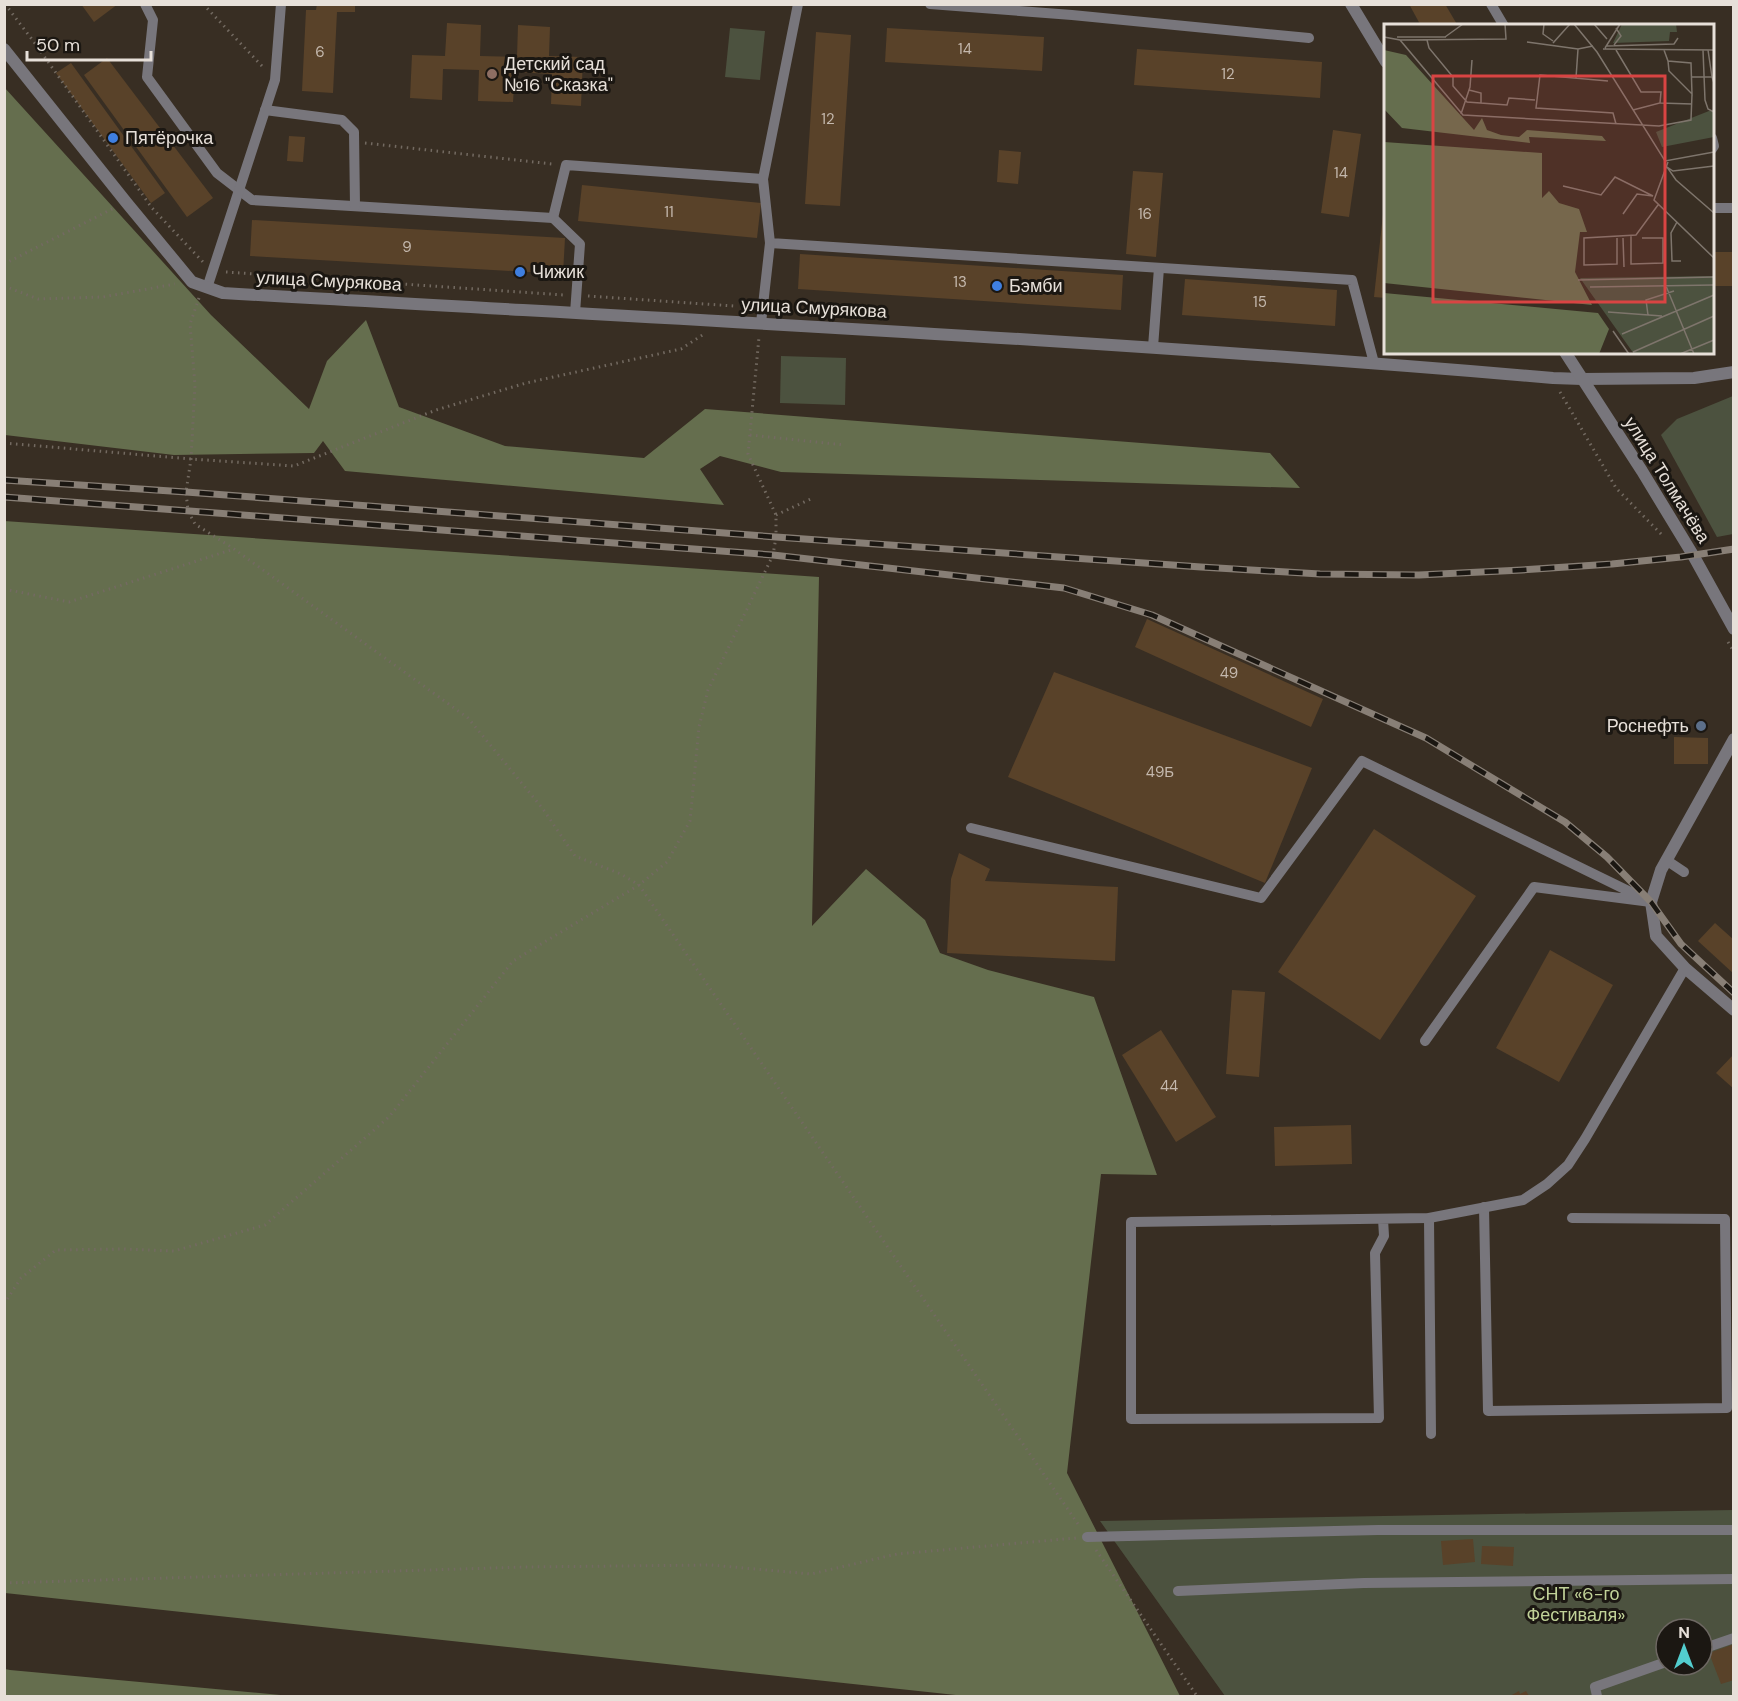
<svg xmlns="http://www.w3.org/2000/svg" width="1738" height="1701" viewBox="0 0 1738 1701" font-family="'DM Sans',sans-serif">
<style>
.green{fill:#4c523f;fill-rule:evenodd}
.forest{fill:#656e4e}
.building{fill:#594229}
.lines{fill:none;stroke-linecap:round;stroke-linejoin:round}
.path{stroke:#736a61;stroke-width:3;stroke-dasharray:1.5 4.5;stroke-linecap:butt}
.service{stroke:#78767c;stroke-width:10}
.minor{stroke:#78767c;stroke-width:12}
.tertiary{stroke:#78767c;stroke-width:12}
.rail-casing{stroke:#887f76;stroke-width:7}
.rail{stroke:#1b1712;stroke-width:4.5;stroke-dasharray:14;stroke-linecap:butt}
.education-dot{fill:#8d6e63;stroke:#1b1712;stroke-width:2}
.shop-dot{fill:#3f7fe0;stroke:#1b1712;stroke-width:2}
.service-dot{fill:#5c6f8a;stroke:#1b1712;stroke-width:2}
.labels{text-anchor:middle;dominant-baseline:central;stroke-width:6;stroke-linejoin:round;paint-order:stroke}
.number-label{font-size:15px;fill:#c4b8ad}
.poi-label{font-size:18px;fill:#e7e0d9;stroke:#1b1712;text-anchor:start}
.street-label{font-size:18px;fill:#e7e0d9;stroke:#1b1712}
.park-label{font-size:18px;fill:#c1d298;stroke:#1b1712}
.inset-road{fill:none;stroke:#7e756c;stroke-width:1.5}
.view{fill:#d94443;fill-opacity:0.15;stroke:#d94443;stroke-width:3}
.inset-edge{fill:none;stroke:#e7e0d9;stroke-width:3}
</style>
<rect width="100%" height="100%" fill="#382e23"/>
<g class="green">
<path d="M730 28 765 31 760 80 725 77Z"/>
<path d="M781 356 846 358 845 405 780 403Z"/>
<path d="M1733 396V534L1717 537 1661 435 1677 419Z"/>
<path d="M1733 1510V1696H1225L1100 1521ZM1666 1629H1702V1665H1666Z"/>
</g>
<g class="forest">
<path d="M4 87 211 315 309 409 327 361 366 320 399 407 505 446 644 458 705 409 1270 453 1300 488 781 472 720 456 700 469 724 505 345 471 323 441 314 453 174 455 5 435Z"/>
<path d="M4 521 819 577 812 926 866 869 925 920 940 953 988 970 1094 997 1157 1175 1101 1174 1067 1473 1180 1696H965L5 1593Z"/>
<path d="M5 1669 10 1670 291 1696H5Z"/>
</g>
<g class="building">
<path d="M81 4H118L94 22Z"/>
<path d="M317 4H355V12H337L333 93 302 91 306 10H316Z"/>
<path d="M1409 4H1445L1458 26H1421Z"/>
<path d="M447 23 481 25 480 56 517 57 518 25 550 27 549 56 583 57 581 106 551 104 552 74 515 72 513 102 478 101 479 70 443 69 442 100 410 98 412 55 445 56Z"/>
<path d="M887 28 1044 37 1042 71 885 62Z"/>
<path d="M816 32 851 35 840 206 805 204Z"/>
<path d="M1137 49 1322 62 1320 98 1134 85Z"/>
<path d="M107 58 213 198 187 217 84 75Z"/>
<path d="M71 63 165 193 151 203 56 73Z"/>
<path d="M1333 130 1361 134 1349 217 1321 213Z"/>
<path d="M289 136 305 137 303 162 287 161Z"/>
<path d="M999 150 1021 152 1018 184 997 182Z"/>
<path d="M1133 171 1163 173 1156 257 1126 254Z"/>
<path d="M582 185 761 203 757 238 578 221Z"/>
<path d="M1383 214H1386V298L1374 297Z"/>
<path d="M252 220 565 238 563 274 250 256Z"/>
<rect x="1712" y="252" width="22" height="34"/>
<path d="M800 254 1123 275 1121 310 798 289Z"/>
<path d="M1185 279 1337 290 1335 326 1182 315Z"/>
<path d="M1147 619 1323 699 1311 727 1135 647Z"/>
<path d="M1054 672 1312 768 1265 883 1008 777Z"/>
<path d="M1674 737 1708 738V764H1674Z"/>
<path d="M1374 829 1476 896 1380 1040 1278 972Z"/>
<path d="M959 853 990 869 985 881 1118 887 1115 961 947 953 951 879Z"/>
<path d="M1715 923 1734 940V974L1698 941Z"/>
<path d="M1550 950 1613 985 1559 1082 1496 1048Z"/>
<path d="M1232 990 1265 992 1259 1077 1226 1074Z"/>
<path d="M1161 1030 1216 1117 1176 1142 1122 1055Z"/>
<path d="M1734 1054V1089L1716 1073Z"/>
<path d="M1351 1125 1352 1164 1275 1166 1274 1127Z"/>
<path d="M1473 1539 1475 1562 1443 1565 1441 1541Z"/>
<path d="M1482 1546 1514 1547 1513 1566 1481 1564Z"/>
<path d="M1734 1644V1680L1721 1684 1709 1653Z"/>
<path d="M1519 1691 1520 1694 1526 1691 1529 1696H1510Z"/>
</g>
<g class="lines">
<g class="path">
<path d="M5 4 34 42 152 208 203 262"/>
<path d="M203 4 262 66"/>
<path d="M365 143 552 164"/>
<path d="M4 264 114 208"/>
<path d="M226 272 564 295"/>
<path d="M4 286 38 299 103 297 175 284"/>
<path d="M588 296 734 306"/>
<path d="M199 298 190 324 195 385 191 459 186 492 188 511 195 524 234 549 468 718 543 809 575 856 621 874 639 885 1080 1527"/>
<path d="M1492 352H1502"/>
<path d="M1560 392 1616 488 1664 537"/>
<path d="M750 435 845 445"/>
<path d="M4 443 191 459 294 466 436 410 526 383 681 349 704 334"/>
<path d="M776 515 813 498"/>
<path d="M4 589 69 602 234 549"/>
<path d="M1728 642 1734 652"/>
<path d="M4 1304 21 1278 56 1250 123 1249 174 1251 265 1225 389 1117 513 961 639 885 667 862 690 821 699 727 708 690 773 555 776 537V515L748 454 759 337"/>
<path d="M1096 1550 1197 1696"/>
<path d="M4 1583 525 1567 711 1565 811 1574 897 1554 1076 1538"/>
</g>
<g class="service">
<path d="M145 4 153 20 147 77 217 173 252 200 553 218 566 165 763 179"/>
<path d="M798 4 763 179 770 243 1352 280 1374 363"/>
<path d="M930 4 1072 15 1309 38"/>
<path d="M1491 4 1504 26"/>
<path d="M265 110 342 120 354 132 355 206"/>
<path d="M1712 138 1714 146 1712 149"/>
<path d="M1712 208H1734"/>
<path d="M553 218 580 244 575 313"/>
<path d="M207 288 275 80 281 4"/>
<path d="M761 323 770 243"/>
<path d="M1153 347 1159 268"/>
<path d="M971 828 1261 898 1362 761 1651 902 1534 887 1425 1041"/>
<path d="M1666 860 1684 872"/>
<path d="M1484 1207 1488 1411 1727 1408 1725 1219 1572 1218"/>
<path d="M1429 1218 1431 1434"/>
<path d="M1383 1219 1384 1236 1375 1253 1379 1418 1131 1419V1222L1429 1218 1523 1200 1547 1184 1568 1165 1585 1139 1685 968"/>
<path d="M1087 1537 1378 1530H1734"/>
<path d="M1178 1591 1364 1583 1734 1579"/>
<path d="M1702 1649 1734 1638"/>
<path d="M1597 1696 1595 1687 1666 1662"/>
</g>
<g class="minor">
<path d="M1582 379 1694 378 1734 372"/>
<path d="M1734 739 1661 870 1651 902 1656 936 1685 968 1734 1010"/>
</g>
<g class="tertiary">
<path d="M1351 4 1386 62"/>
<path d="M4 49 126 202 192 282 223 293C667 319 1110 340 1553 378L1582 379"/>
<path d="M1565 352 1642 471 1693 555 1734 629"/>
</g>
<defs>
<g id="rail">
<path d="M4 480 186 492 776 537 1201 567 1320 574 1419 575 1522 570 1612 564 1681 557 1734 549"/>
<path d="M4 497 773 555 1064 588 1152 615 1426 738 1565 822 1607 857 1651 902 1681 944 1734 993"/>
</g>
</defs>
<use href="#rail" class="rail-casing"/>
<use href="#rail" class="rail"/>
</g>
<circle class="education-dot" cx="492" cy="74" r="6"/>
<g class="shop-dot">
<circle cx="113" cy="138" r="6"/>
<circle cx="520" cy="272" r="6"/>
<circle cx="997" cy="286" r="6"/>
</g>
<circle class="service-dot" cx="1701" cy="726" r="6"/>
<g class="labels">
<g class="number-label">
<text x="965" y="49">14</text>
<text x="320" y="52">6</text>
<text x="1228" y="74">12</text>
<text x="828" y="119">12</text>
<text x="1341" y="173">14</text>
<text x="669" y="212">11</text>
<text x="1145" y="214">16</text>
<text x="407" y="247">9</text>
<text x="960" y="282">13</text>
<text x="1260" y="302">15</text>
<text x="1229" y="673">49</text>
<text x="1160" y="772">49Б</text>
<text x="1169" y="1086">44</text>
</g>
<g class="poi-label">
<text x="504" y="64">Детский сад<tspan x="504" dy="21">№16 "Сказка"</tspan></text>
<text x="125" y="138">Пятёрочка</text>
<text x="532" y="272">Чижик</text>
<text x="1009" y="286">Бэмби</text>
<text x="1689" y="726" text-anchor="end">Роснефть</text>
</g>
<g class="street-label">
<text transform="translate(329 281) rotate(3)">улица Смурякова</text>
<text transform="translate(814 308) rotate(3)">улица Смурякова</text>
<text transform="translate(1667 480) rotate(58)">улица Толмачёва</text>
</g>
<g class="park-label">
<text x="1576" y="1594">СНТ «6-го<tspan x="1576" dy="21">Фестиваля»</tspan></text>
</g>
</g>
<g transform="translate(1384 24)">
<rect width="330" height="330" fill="#382e23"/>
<path d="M238 0H292L293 8H286L285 17 229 19ZM330 85V113L278 123 272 108ZM330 252V330H250L196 254Z" fill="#4c523f"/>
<path d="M0 26 22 31 90 106 98 94 103 106 117 111 135 113 143 106 218 112 222 117 145 113 146 119 18 104 0 85ZM0 118 158 129V174L165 167 175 179 195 185 203 208H196L191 248 208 281 0 259ZM0 269 214 289 225 305 215 330H0Z" fill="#656e4e"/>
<path class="inset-road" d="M22 0H49M160 0 159 10 169 17M190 0 213 28 281 137 330 128M210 0 223 15M0 13 16 16 79 91 275 102 307 96 308 70M13 13H62M61 13 79 0M16 16 122 15 121 0M43 16 45 24 69 53V62L83 78 123 81 125 74 151 76M143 18 194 25 209 22M169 19 186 0M230 21 237 12 232 4M222 22 290 20 294 14M221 24 236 0M219 25 330 26M232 26 257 68H277L276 79 249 86M280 26 284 37 307 39 308 70 285 47 284 37M319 26 321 76 324 85 330 88M324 26 328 53M307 53H328L330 59M192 54 194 25M224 57 156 51 152 84 229 89 232 100M85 66 97 69V79M276 79 308 80M77 90 86 63 88 36M284 138 270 176 330 234M330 142 289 147 283 143 292 156 330 189M179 162 217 171 231 153 269 172 253 170 239 190M293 198 287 209 288 237H297M247 212V240L279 239V214H258M233 214V240L200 241V214L252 211 274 181M239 214 240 243M194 256 330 253M282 262 310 330M206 263 330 261M224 288 278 292M264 291 262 276 290 267M229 307 245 330M238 310 330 271M249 328 330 292M296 330 330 316"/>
<path class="view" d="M49 52H281V278H49Z"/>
<rect width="330" height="330" class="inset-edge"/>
</g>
<rect width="1738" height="1701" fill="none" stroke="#e7e0d9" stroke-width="12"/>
<g transform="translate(1684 1647)"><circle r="28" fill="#1b1712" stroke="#6d6762" stroke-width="1.5"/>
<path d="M0-4.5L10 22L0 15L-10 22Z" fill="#52cdce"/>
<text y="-9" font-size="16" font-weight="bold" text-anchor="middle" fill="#e7e0d9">N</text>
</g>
<path d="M27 51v9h124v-9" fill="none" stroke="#e7e0d9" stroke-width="3"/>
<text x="36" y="51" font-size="18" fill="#e7e0d9" stroke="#1b1712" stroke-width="4.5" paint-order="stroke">50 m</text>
</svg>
